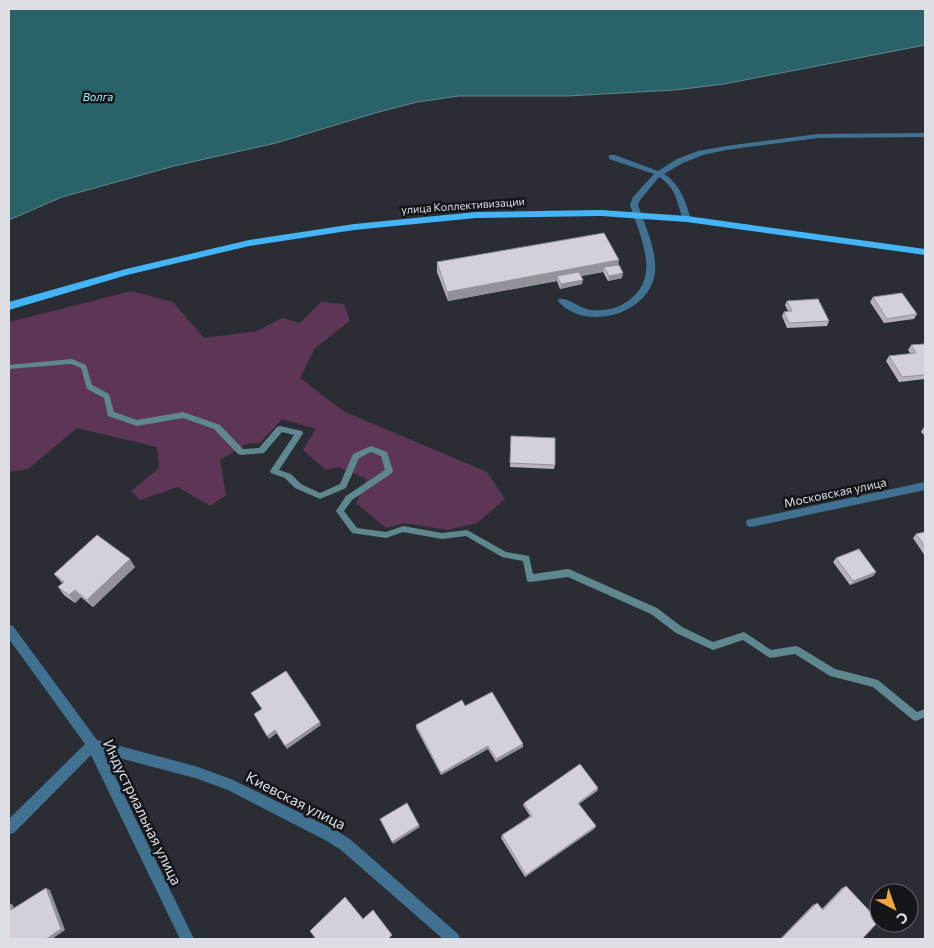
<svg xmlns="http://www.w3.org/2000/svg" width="934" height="948" viewBox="0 0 934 948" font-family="Commissioner,sans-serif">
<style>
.green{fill:#5e3655}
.water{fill:#296269;stroke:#5f888e}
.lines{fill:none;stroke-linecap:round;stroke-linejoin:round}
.stream{fill:#5f888e;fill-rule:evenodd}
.lane{fill:#417191;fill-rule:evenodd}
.street{fill:#417191;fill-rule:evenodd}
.primary{fill:#43b4f5;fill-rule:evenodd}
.wall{fill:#b6b3bb}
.shaded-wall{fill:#949299}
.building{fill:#d4d0da;stroke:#949299}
.labels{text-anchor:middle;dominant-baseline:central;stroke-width:5;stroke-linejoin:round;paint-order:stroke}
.far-water-label{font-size:11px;font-style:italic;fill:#9feef9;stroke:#141619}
.far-street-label{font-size:11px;fill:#dddfe4;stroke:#141619}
.street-label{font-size:12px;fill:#dddfe4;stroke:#141619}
.near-street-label{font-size:15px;fill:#dddfe4;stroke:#141619}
</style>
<rect width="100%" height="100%" fill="#2b2d35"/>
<path class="green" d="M132 291 173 302 204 338 257 331 282 318 300 323 321 302 344 304 350 321 315 348 300 378 343 411 487 472 505 499 477 523 447 530 405 523 386 528 356 503 367 479 338 467 326 470 303 450 316 429 282 419 260 443 246 444 220 460 226 495 210 506 178 487 140 500 131 491 159 468 157 447 77 428 28 469 9 472V322Z"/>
<path class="water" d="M9 9H925V45L724 84 675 90 567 96H459L417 102 375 113 276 143 174 166 62 197 9 220Z"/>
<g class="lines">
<path class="stream" d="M72 359 86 365 92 385 109 394 114 412 137 420 183 412 220 425 243 449 259 448 277 427 280 426 302 431 303 433 302 435 279 470 291 474 301 484 320 493 340 484 353 454 371 446 387 452 393 471 392 473 352 500 344 511 357 528 386 532 403 526 442 533 467 530 506 552 529 556 533 574 568 569 571 570 657 608 682 627 713 642 744 632 771 650 796 646 799 647 835 669 878 680 917 712 925 709V717L916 721 913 720 873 687 830 676 795 654 770 658 743 640 713 650 676 633 651 614 568 577 530 582 527 581 523 561 502 557 466 536 442 539 403 532 386 538 352 533 336 511 346 496 385 470 381 456 371 452 359 458 346 488 320 499 295 488 285 478 271 473 270 471 294 435 282 432 264 453 241 455 238 454 214 429 183 418 137 426 108 416 104 398 87 389 81 368 71 364 9 369V365Z"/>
<path class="lane" d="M925 133V137L818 138 726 150 703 155 683 163 664 174C681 185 685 201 691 219L690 221H684C676 203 678 189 659 177L640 200 638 205C645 226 657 250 655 272 651 314 585 333 558 301L559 299C568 297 580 309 591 310 604 311 617 309 628 301 662 278 640 236 630 205L633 197 654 174 609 159V155H615L658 171 677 159 698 151 726 146 818 134Z"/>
<g class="street">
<path d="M925 482V490L751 527 747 526 746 523 747 520 751 519Z"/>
<path d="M9 625 13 626 97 740 195 766 231 779 337 831 351 840 458 934 460 939H443L341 850 327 841 228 790 195 778 104 754 194 939H180L91 755 14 833 9 834V819L85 744 9 639Z"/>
</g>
<path class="primary" d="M601 210 687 216 925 249V255L687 222 601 216 476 218 354 230 249 246 127 275 9 310V302L126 269 249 240 354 224 476 212Z"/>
</g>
<g class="wall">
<path d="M437 262 619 265 622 278 608 281 603 272 581 276 582 284 560 289 557 281 448 301 437 272Z"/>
<path d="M873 297 917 314 914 319 884 323 870 302Z"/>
<path d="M787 301 829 321 827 326 787 328 782 316 784 312 788 311 785 305Z"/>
<path d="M925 344V379L899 382 886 361 889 356 911 354 908 350 911 345Z"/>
<path d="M924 427H925V436L921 432Z"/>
<path d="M511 436 555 465 554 469 510 467Z"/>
<path d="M925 532V556L913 538 916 534Z"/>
<path d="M836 558 876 572 873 576 850 585 833 562Z"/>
<path d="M135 567 93 607 81 597 75 603 64 595 58 587 63 584 54 574Z"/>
<path d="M465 706 523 747 496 762 488 749 441 775 416 728V725Z"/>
<path d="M598 788 597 791 579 804 596 826 594 829 525 877 501 838 502 835 530 816 523 805 524 803Z"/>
<path d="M846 886 862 939H780L813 905 817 903 822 909 842 888Z"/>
</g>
<g class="shaded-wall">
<path d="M619 260 618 270 604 267 603 272 559 280 557 276V281L448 301 447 292Z"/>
<path d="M623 273 622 278 608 281 609 276Z"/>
<path d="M583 280 582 284 560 289 561 284Z"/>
<path d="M130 559 135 567 93 607 87 600Z"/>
<path d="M876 572 873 576 850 585 853 581Z"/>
<path d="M75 590 81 597 75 603 69 595Z"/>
<path d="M320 722 321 725 287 749 285 746Z"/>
<path d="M275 730 277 733 269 739 267 736Z"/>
<path d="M523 744V747L496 762V759Z"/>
<path d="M488 746V749L441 775V773Z"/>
<path d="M598 788 597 791 577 805 578 803Z"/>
<path d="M419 825 420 827 393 844 392 842Z"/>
<path d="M596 826 594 829 525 877 526 875Z"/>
<path d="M46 888 50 890 65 930 52 939H46Z"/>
<path d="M9 903 13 905 15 912 11 910Z"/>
</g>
<g class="building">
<path d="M604 233 619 260 447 292 437 262Z"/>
<path d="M619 265 623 273 609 276 604 267Z"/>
<path d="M579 272 583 280 561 284 557 276Z"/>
<path d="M902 293 917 314 887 319 873 297Z"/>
<path d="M818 299 829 321 789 323 784 312 792 311 787 301Z"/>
<path d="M925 344V375L902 377 889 356 916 353 911 345Z"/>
<path d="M511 436 555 438V465L510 463Z"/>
<path d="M925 532V547L916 534Z"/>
<path d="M97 535 130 559 87 600 75 590 69 595 58 587 64 582 54 574Z"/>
<path d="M859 549 876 572 853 581 836 558Z"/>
<path d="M286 671 320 722 285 746 275 730 267 736 254 714 262 709 251 693Z"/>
<path d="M492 692 523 744 496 759 488 746 441 773 416 725 462 700 465 706Z"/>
<path d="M580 764 598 788 578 803 596 826 526 875 502 835 532 816 524 803Z"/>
<path d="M407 803 419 825 392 842 380 819Z"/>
<path d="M846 886 879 921 862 939H781L817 903 823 910Z"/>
<path d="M46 888 61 929 46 939H9V904L11 910Z"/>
<path d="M345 897 363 919 373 910 392 935 388 939H316L310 931Z"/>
</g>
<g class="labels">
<g class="far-water-label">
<text x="98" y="96">Волга</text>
</g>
<g class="far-street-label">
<text transform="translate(463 205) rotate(-4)">улица Коллективизации</text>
</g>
<g class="street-label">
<text transform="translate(835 492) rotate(-12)">Московская улица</text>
</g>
<g class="near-street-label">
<text transform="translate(296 800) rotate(27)">Киевская улица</text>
<text transform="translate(143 812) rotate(64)">Индустриальная улица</text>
</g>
</g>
<rect width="934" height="948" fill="none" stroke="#dddfe4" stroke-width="20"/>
<g transform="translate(894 908) rotate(139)"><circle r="24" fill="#141619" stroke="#64666a"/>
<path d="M0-4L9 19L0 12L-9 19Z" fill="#f0a63e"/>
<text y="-8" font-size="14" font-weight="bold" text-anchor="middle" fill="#dddfe4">С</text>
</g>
</svg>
